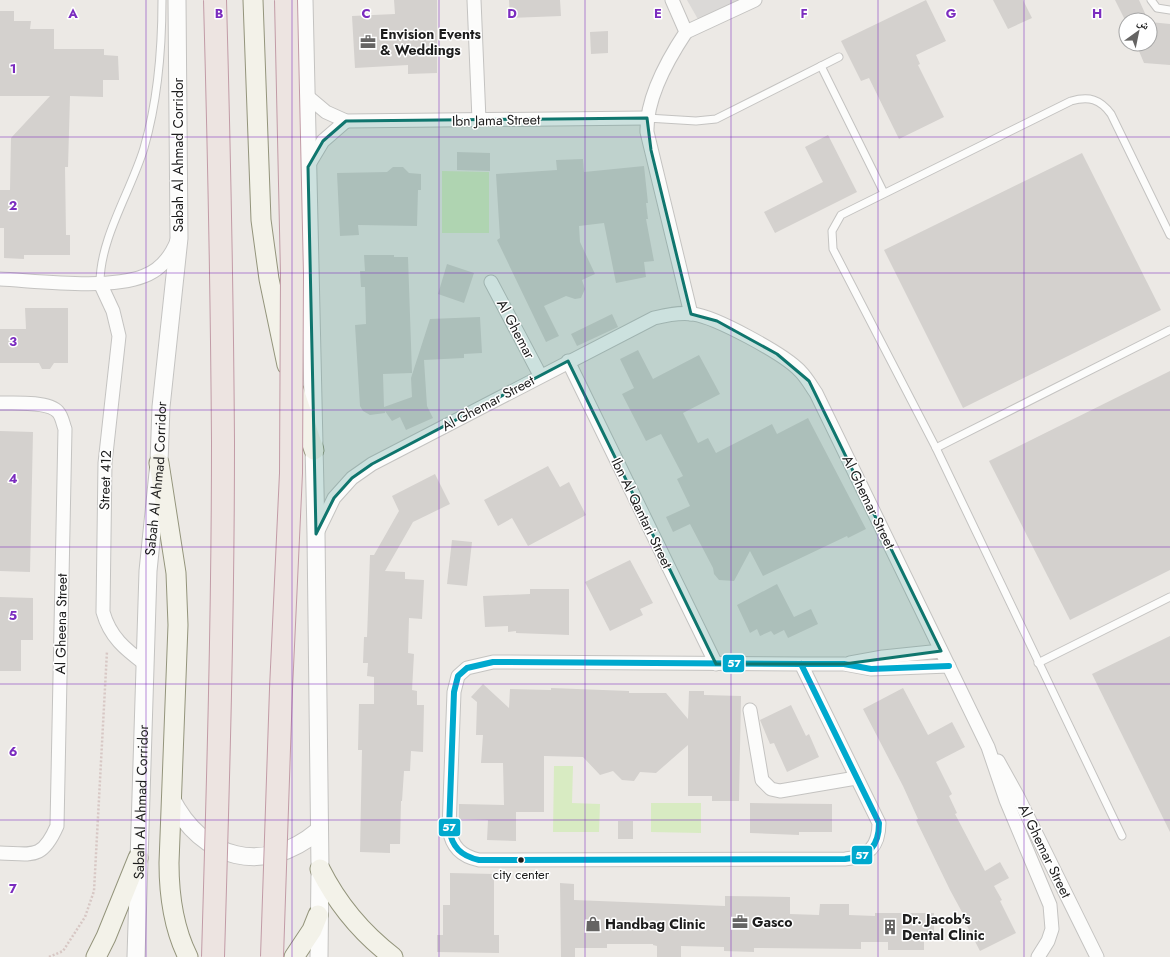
<svg xmlns="http://www.w3.org/2000/svg" width="1170" height="957" viewBox="0 0 1170 957" font-family="Jost,'Noto Naskh Arabic',sans-serif">
<style>
.residential{fill:#dbd9d7}
.grass{fill:#d8ebc2}
.building{fill:#d4d1ce}
.lines{fill:none;stroke-linecap:round;stroke-linejoin:round}
.service-casing{stroke:#c4c3c1;stroke-width:9}
.minor-casing{stroke:#c4c3c1;stroke-width:15}
.tertiary-casing{stroke:#c4c3c1;stroke-width:19}
.secondary-casing{stroke:#94957c;stroke-width:21}
.path{stroke:#d7c7c4;stroke-width:2.5;stroke-dasharray:2 2;stroke-linecap:butt}
.service{stroke:#fcfcfb;stroke-width:7}
.minor{stroke:#fcfcfb;stroke-width:13}
.tertiary{stroke:#fcfcfb;stroke-width:17}
.secondary{stroke:#f3f2e9;stroke-width:19}
.trunk-bridge-casing{stroke:#c29ba6;stroke-width:24;stroke-linecap:butt}
.trunk-bridge{stroke:#ede4e1;stroke-width:22}
.bus-1-casing{stroke:#fff;stroke-width:9}
.bus-1{stroke:#00a9ce;stroke-width:6}
.marked{fill:#0f766e;fill-opacity:0.2;stroke:#0f766e;stroke-width:3;stroke-linejoin:round}
.grid{fill:none;stroke:#7b2cbf;stroke-width:1;stroke-opacity:0.55}
.bus-dot{fill:#1d1d1d;stroke:#fff;stroke-width:1.5}
.labels{text-anchor:middle;dominant-baseline:central;stroke-width:3;stroke-linejoin:round;paint-order:stroke}
.bus-label{font-size:13px;fill:#1d1d1d;stroke:#fff}
.poi-label{font-size:14px;font-weight:bold;fill:#1d1d1d;stroke:#fff;text-anchor:start}
.street-label{font-size:14px;fill:#1d1d1d;stroke:#fff}
.grid-label{font-size:13px;text-anchor:middle;font-weight:bold;fill:#7b2cbf;stroke:#fff;stroke-width:3;stroke-linejoin:round;paint-order:stroke}
.line-badge{stroke:#fff;stroke-width:1.5}
.badge-label{font-size:11px;text-anchor:middle;font-weight:bold;fill:#fff}
</style>
<rect width="100%" height="100%" fill="#ece9e5"/>
<path class="residential" d="M687 0H743L699 21Z"/>
<g class="grass">
<path d="M442 171 489 172V233H442Z"/>
<path d="M554 766H573L572 803 600 804 599 832H553Z"/>
<path d="M651 803H701V833L651 832Z"/>
</g>
<g class="building">
<path d="M394 0H437V73L408 74V65L355 68 352 16 395 14Z"/>
<path d="M509 0H560L561 16 510 18Z"/>
<path d="M926 0 946 41 916 55 920 64 918 65 944 117 899 139 869 78 861 81 841 41Z"/>
<path d="M993 0H1023L1032 18 1008 29Z"/>
<path d="M1115 0H1139L1148 20H1126V22Z"/>
<path d="M0 11H14V21H31L30 29H54V49H104V55L118 56 119 80H103V97L70 96 68 167H65L66 235H70V255H24V259L4 258V228H0V190H10L11 138 50 96H0Z"/>
<path d="M1150 22 1170 24V65L1144 63 1136 44H1150Z"/>
<path d="M608 31V53L591 54 590 32Z"/>
<path d="M828 135 857 192 775 233 764 212 823 182 805 147Z"/>
<path d="M457 152 490 153V171L457 170Z"/>
<path d="M1082 153 1161 310 963 408 884 250Z"/>
<path d="M583 159 584 172 644 166 648 203H646L648 219H646L654 261 644 262 646 277 616 283 604 223 579 226 580 242 595 274 582 280 585 289 581 298 575 299 566 296 544 306 559 336 546 342 497 240 500 238 496 174 557 170 556 160Z"/>
<path d="M393 167H403L409 173 421 174V190H418L417 226 358 225 359 235 340 236 337 173 387 172Z"/>
<path d="M364 255H394V257H408L412 373 383 374 384 407 412 397 411 378 430 319 480 317 482 353 464 354V358L424 360 427 406 433 418 406 430 400 417 392 421 385 411V413L370 415 363 411 360 406 355 325 366 324 365 287H361L360 271H365Z"/>
<path d="M447 264 474 273 464 303 438 294Z"/>
<path d="M25 308H68V363H54L50 369H42L39 363H0V329H26Z"/>
<path d="M612 314 618 327 577 346 571 334Z"/>
<path d="M638 350 653 379 699 355 720 394 683 413 698 443 708 438 716 453 772 424 777 434 808 418 866 529 848 538 847 536 763 576 750 551 734 581 719 580 714 574 713 568 690 524 673 532 666 517 690 506 677 479 683 476 661 434 646 441 622 394 634 388 620 359Z"/>
<path d="M1170 371V570L1070 620 989 461Z"/>
<path d="M0 431 33 432 30 572 0 571Z"/>
<path d="M548 466 560 487 569 482 586 515 528 546 512 518 498 526 484 500Z"/>
<path d="M435 474 450 504 413 522 385 571 405 572V579L424 580 422 619 409 618 408 653 414 654 412 690 417 691V705H424L423 752 411 751 410 771H404L402 801H401L400 844H390V853L360 852 362 750H358L359 704H374V677L367 676 368 663H363L364 637H367L370 555H374L399 511 392 496Z"/>
<path d="M452 540 472 542 467 586 447 584Z"/>
<path d="M630 560 653 603 640 609 643 615 610 631 585 582Z"/>
<path d="M777 584 794 617 811 609 818 624 788 638 784 630 774 635 771 631 760 636 757 629 750 633 737 605Z"/>
<path d="M530 589H569V635L516 633V631L508 632V626L485 627 483 596 530 594Z"/>
<path d="M0 597 33 598V640H21V671H0Z"/>
<path d="M1170 636V832L1092 674Z"/>
<path d="M483 684 509 708 510 689 551 690V688L629 691V693H666L688 719 689 691H704V695L741 696 739 801H712V796H688V745L656 773 640 772 634 781 622 780 613 771 600 775 583 757 544 756V812H516V841L487 840 488 820 459 819V804L504 805 503 763H481L483 735H476L477 702 471 697Z"/>
<path d="M903 688 928 735 952 722 965 747 936 762 952 794 949 796 957 813 955 814 985 871 1000 862 1009 878 994 886 1002 900 1000 901 1016 933 980 951 967 926 969 925 950 890 916 820 918 819 903 786 863 709Z"/>
<path d="M791 705 806 736 809 734 819 757 787 772 774 743 770 744 760 720Z"/>
<path d="M750 803 832 804V832H799V835L750 833Z"/>
<rect x="618" y="821" width="15" height="18"/>
<path d="M450 873 494 874V935H499V953L437 952V935H443V905H450Z"/>
<path d="M560 883 574 884V900L725 906V896L790 897V914L819 915 820 904H849V915L875 916V913H934V938L924 939V950H888V942H861V949L754 948V952L724 951V947L681 946V957H657V946L653 945V944H607V948H575V957H561Z"/>
</g>
<g class="lines">
<defs>
<g id="service">
<path d="M1151 0 1157 8 1170 10"/>
<path d="M821 66 884 193"/>
<path d="M647 118 696 121 716 119 839 57"/>
<path d="M100 283C100 238 131 191 144 148 158 100 162 50 162 0"/>
<path d="M936 448 1170 330"/>
<path d="M1038 663 1170 597"/>
<path d="M1122 836 936 448 833 249 832 231 841 215 1071 101C1089 96 1100 99 1111 114L1170 235"/>
</g>
<g id="minor">
<path d="M474 0 479 120"/>
<path d="M672 0 686 32C668 59 646 99 647 132L691 314"/>
<path d="M686 32 755 0"/>
<path d="M307 96 326 112 346 121 647 118"/>
<path d="M308 166 323 141 346 121"/>
<path d="M0 279C39 281 109 290 144 276 160 270 171 256 177 241"/>
<path d="M491 282 540 375"/>
<path d="M100 283 113 311 119 336 105 463 103 612C110 637 125 649 145 664"/>
<path d="M568 361 716 664"/>
<path d="M0 403C13 403 49 401 58 412 62 416 63 424 65 429L57 826C42 860 33 854 0 853"/>
<path d="M317 533 334 498 352 478 372 464 654 318C666 315 679 312 693 314 716 317 784 354 800 371 807 378 811 386 816 393L988 747 1006 800 1050 905 1052 929 1048 941 1038 957"/>
<path d="M850 663 883 657 941 651"/>
<path d="M801 664 879 823C879 846 869 857 845 859L479 860C461 856 452 847 449 829L454 692 458 676 467 668 493 662 801 664H844L871 669 949 666"/>
<path d="M750 710 762 780 771 789 780 791 856 778"/>
<path d="M998 761 1018 797 1097 957"/>
</g>
<g id="tertiary">
<path d="M304 0 316 534 320 869 319 957"/>
<path d="M171 798C202 860 264 876 318 831"/>
<path id="s1" d="M136 957 148 571 159 463 161 407 179 238 177 0"/>
</g>
<g id="secondary">
<path d="M253 0 261 220 269 279 287 365"/>
<path d="M294 390 314 450"/>
<path d="M159 463 176 573 178 625 169 863C169 896 173 927 188 957"/>
<path d="M320 869C337 903 363 934 393 957"/>
<path d="M96 957 106 937 138 858"/>
<path d="M294 957 312 930 318 915"/>
</g>
</defs>
<use href="#service" class="service-casing"/>
<use href="#minor" class="minor-casing"/>
<use href="#tertiary" class="tertiary-casing"/>
<use href="#secondary" class="secondary-casing"/>
<path class="path" d="M49 957 63 951 85 917 94 891 107 651"/>
<use href="#service" class="service"/>
<use href="#minor" class="minor"/>
<use href="#tertiary" class="tertiary"/>
<use href="#secondary" class="secondary"/>
<defs>
<g id="trunk-bridge">
<path d="M213 957C218 786 223 614 223 442 222 295 219 147 215 0"/>
<path d="M272 957 281 689 291 473 292 275 286 0"/>
</g>
</defs>
<use href="#trunk-bridge" class="trunk-bridge-casing"/>
<use href="#trunk-bridge" class="trunk-bridge"/>
<defs>
<path id="bus-1" d="M801 664 879 823C879 846 869 857 845 859L479 860C461 856 452 847 449 829L454 692 458 676 467 668 493 662 801 664H844L871 669 949 666"/>
</defs>
<use href="#bus-1" class="bus-1-casing"/>
<use href="#bus-1" class="bus-1"/>
</g>
<path class="marked" d="M647 118 651 150 691 314 717 321 777 354 809 381 941 651 844 664H716L568 361 372 464 352 478 334 498 316 534 308 167 323 141 346 121Z"/>
<path class="grid" d="M146 0V957M292 0V957M439 0V957M585 0V957M731 0V957M878 0V957M1024 0V957M0 137H1170M0 273H1170M0 410H1170M0 547H1170M0 684H1170M0 820H1170"/>
<defs>
<symbol id="office-bare" viewBox="-9 -9 18 18"><path d="M-6-3h4V-5.5h4V-3h4V5H-6ZM-1-4.5V-3h2v-1.5ZM-6 0V1H6V0Z" fill="#656463" stroke="#fff" stroke-width="2.5" paint-order="stroke"/></symbol>
<symbol id="shop-bare" viewBox="-9 -9 18 18"><path d="M-5-2.5h2.3a2.7 3.5 0 0 1 5.4 0H5L5.5 6h-11ZM-1.5-2.5h3a1.5 2.3 0 0 0-3 0Z" fill="#656463" stroke="#fff" stroke-width="2.5" paint-order="stroke"/></symbol>
<symbol id="building-bare" viewBox="-9 -9 18 18"><path d="M-4-6H4V6H1V3H-1V6H-4ZM-2.5-4.3h1.7v1.8h-1.7ZM.8-4.3h1.7v1.8H.8ZM-2.5-1h1.7V.8h-1.7ZM.8-1h1.7V.8H.8Z" fill="#656463" stroke="#fff" stroke-width="2.5" paint-order="stroke"/></symbol>
</defs>
<g fill-rule="evenodd">
<use href="#office-bare" x="357" y="31" width="22" height="22"/>
<use href="#office-bare" x="729" y="911" width="22" height="22"/>
<use href="#shop-bare" x="582" y="913" width="22" height="22"/>
<use href="#building-bare" x="879" y="916" width="22" height="22"/>
</g>
<circle class="bus-dot" cx="521" cy="860" r="3.5"/>
<g class="labels">
<g class="bus-label">
<text x="521" y="874">city center</text>
</g>
<g class="poi-label">
<text x="380" y="34">Envision Events<tspan x="380" dy="16">&amp; Weddings</tspan></text>
<text x="902" y="919">Dr. Jacob's<tspan x="902" dy="16">Dental Clinic</tspan></text>
<text x="752" y="922">Gasco</text>
<text x="605" y="924">Handbag Clinic</text>
</g>
<g class="street-label">
<text transform="translate(496 120) rotate(-1)">Ibn Jama Street</text>
<text transform="translate(178 155) rotate(-90)">Sabah Al Ahmad Corridor</text>
<text transform="translate(516 329) rotate(62)">Al Ghemar</text>
<text transform="translate(488 403) rotate(-28)">Al Ghemar Street</text>
<text stroke="none"><textPath href="#s1" startOffset="479">Sabah Al Ahmad Corridor</textPath></text>
<text transform="translate(105 480) rotate(-88)">Street 412</text>
<text transform="translate(869 502) rotate(64)">Al Ghemar Street</text>
<text transform="translate(642 513) rotate(64)">Ibn Al Qantari Street</text>
<text transform="translate(61 624) rotate(-89)">Al Gheena Street</text>
<text stroke="none"><textPath href="#s1" startOffset="155">Sabah Al Ahmad Corridor</textPath></text>
<text transform="translate(1045 851) rotate(64)">Al Ghemar Street</text>
</g>
</g>
<g class="grid-label">
<text x="73" y="18">A</text>
<text x="219" y="18">B</text>
<text x="366" y="18">C</text>
<text x="512" y="18">D</text>
<text x="658" y="18">E</text>
<text x="804" y="18">F</text>
<text x="951" y="18">G</text>
<text x="1097" y="18">H</text>
<text x="13" y="73">1</text>
<text x="13" y="210">2</text>
<text x="13" y="346">3</text>
<text x="13" y="483">4</text>
<text x="13" y="620">5</text>
<text x="13" y="756">6</text>
<text x="13" y="893">7</text>
</g>
<g class="line-badge">
<rect x="722" y="654" width="23" height="19" rx="4" fill="#00a9ce"/>
<rect x="438" y="818" width="23" height="19" rx="4" fill="#00a9ce"/>
<rect x="851" y="845" width="22" height="20" rx="4" fill="#00a9ce"/>
</g>
<g class="badge-label">
<text x="734" y="667">57</text>
<text x="449" y="831">57</text>
<text x="862" y="859">57</text>
</g>
<g transform="translate(1138 32) rotate(33)"><circle r="19" fill="#ffffff" stroke="#a5a5a5"/>
<path d="M0-3L7 15L0 10L-7 15Z" fill="#656463"/>
<text y="-6" font-size="11" font-weight="bold" text-anchor="middle" fill="#1d1d1d">ش</text>
</g>
</svg>
